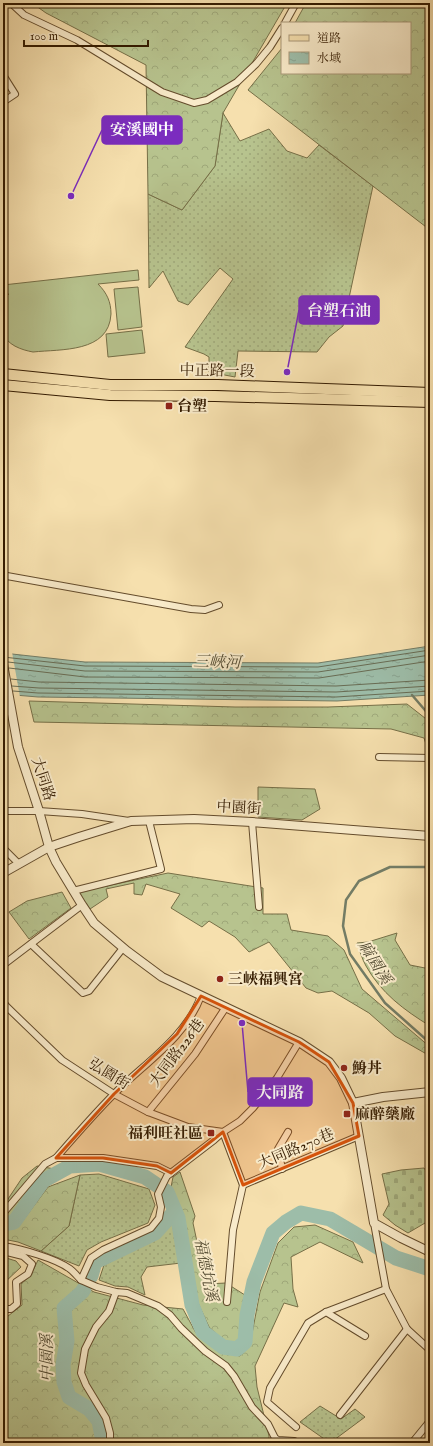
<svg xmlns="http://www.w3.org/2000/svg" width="433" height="1446" viewBox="0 0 433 1446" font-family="'IM FELL English','Noto Serif TC',serif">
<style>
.grass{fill:url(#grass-dots);stroke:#766f47}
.forest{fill:url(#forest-crowns);stroke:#766f47}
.cemetery{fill:url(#cemetery-stones);stroke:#766f47}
.pitch{fill:#b7c38e;stroke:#766f47}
.water{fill:url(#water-ripples);stroke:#737c65}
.pier{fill:#f6e0ae}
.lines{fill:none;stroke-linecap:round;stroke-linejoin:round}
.shore{stroke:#686c54;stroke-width:1}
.stream{stroke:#737c65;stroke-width:2.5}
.river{stroke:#9dbda9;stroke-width:15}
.minor-casing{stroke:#644c2c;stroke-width:8}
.tertiary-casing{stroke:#644c2c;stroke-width:10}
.primary-casing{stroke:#341b00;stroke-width:12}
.minor{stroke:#f9ebca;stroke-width:6}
.tertiary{stroke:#f9ebca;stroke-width:8}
.primary{stroke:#f6e0ae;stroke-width:10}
.marked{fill:#d6530b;fill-opacity:0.2;stroke:#d6530b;stroke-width:3;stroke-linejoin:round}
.poi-dot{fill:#8f2418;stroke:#f9ebca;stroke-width:1.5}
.labels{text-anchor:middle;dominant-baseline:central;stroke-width:4;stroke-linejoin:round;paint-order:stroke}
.street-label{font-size:15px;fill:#341b00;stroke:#f9ebca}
.poi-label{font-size:15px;font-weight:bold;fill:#341b00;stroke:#f9ebca;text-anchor:start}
.water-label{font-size:16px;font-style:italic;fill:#544c33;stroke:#f9ebca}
.leader{fill:none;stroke:#7b2cbf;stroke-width:1.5}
.callout-dot{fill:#7b2cbf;stroke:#f9ebca;stroke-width:1.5}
.callout{fill:#7b2cbf;stroke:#7b2cbf;stroke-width:1.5}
.callout-label{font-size:16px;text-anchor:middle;font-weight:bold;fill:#fff}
</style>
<defs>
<pattern id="grass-dots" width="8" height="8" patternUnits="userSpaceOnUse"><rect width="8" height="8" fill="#b7c38e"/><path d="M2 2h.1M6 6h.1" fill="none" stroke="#9ea779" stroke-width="1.8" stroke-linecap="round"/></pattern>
<pattern id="forest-crowns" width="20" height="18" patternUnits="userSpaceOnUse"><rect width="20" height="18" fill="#b7c38e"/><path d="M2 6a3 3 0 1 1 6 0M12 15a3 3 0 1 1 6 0" fill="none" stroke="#9ea779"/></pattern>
<pattern id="cemetery-stones" width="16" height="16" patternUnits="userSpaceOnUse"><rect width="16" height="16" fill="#b7c38e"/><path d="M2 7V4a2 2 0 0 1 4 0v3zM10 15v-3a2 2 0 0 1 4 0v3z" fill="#9ea779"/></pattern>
<pattern id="water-ripples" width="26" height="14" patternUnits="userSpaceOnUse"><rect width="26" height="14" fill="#9dbda9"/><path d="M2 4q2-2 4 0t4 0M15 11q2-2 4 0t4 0" fill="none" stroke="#88a290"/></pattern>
</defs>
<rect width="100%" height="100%" fill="#f6e0ae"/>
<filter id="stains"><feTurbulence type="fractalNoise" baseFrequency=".005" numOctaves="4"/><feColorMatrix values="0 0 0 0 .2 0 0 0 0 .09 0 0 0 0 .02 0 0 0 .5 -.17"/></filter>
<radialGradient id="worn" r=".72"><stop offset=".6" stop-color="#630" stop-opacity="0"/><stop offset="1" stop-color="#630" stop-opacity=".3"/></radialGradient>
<g class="grass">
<path d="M223 113 240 141 269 129 287 151 307 158 319 145 373 186 343 326 329 337 317 352 238 351 235 377 209 372V357L204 354 185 347 233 279 220 268 188 305 178 301 163 271 149 288 148 194 182 210 215 166Z"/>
<path d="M99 1174 149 1189 155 1205 148 1223 101 1242 87 1250 79 1266 41 1251 69 1226 80 1175Z"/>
<path d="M172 1223 181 1263 147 1267 141 1277 145 1295 128 1287 115 1286 99 1280 104 1265 159 1236Z"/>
<path d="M320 1406 341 1419 355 1409 365 1417 330 1443 300 1422Z"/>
</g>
<g class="forest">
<path d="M32 3H287L223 113 215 166 182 210 148 194 146 65 46 13Z"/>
<path d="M306 3H430V230L248 90 282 48V73H410V23H295Z"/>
<path d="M29 701 235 707H328L407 704 430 722V757L424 738 391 729 34 722Z"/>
<path d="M258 787 315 789 320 809 302 820 258 817Z"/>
<path d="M168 873 263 888V914H287L291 930 328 936 344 950 362 989 430 1047V1056L395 1036 369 1013 332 991 318 993 306 988 269 942 249 952 235 937 209 921 202 927 171 908 180 894 146 884 142 895 134 894V883L106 889 108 897 90 909 78 892Z"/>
<path d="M62 892 71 908 29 939 9 912 27 901Z"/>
<path d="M397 933 395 940 410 965 430 969V1026C404 1010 381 993 366 966 362 959 360 951 357 943L368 942Z"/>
<path d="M37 1166 55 1169 39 1178 12 1217 3 1218V1202H6L22 1178Z"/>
<path d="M180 1172 195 1216 193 1223 206 1284 226 1283 248 1297 242 1316 241 1337 234 1343 224 1341 209 1327 198 1303 182 1217 171 1187 173 1177Z"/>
<path d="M80 1175 69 1226 41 1251 18 1242 3 1239V1229L18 1227 48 1187Z"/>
<path d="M315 1225 353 1242 363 1263 320 1242 291 1257 293 1289 298 1307 284 1303 255 1366 257 1387 269 1436V1443H3V1320L22 1305 21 1284 31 1275 38 1260 94 1292 143 1305 183 1309 196 1333 221 1352 240 1356 250 1344 260 1292 278 1243 294 1227Z"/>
<path d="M3 1257 16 1261 21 1267 3 1284Z"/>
</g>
<path class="cemetery" d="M424 1168 430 1177V1227L425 1223 408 1233 395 1225 383 1215 389 1204 382 1174 401 1170Z"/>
<g class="pitch">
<path d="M138 270 139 280 98 284C107 293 111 302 111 314 109 353 61 349 33 352 22 350 6 345 3 332 1 324 3 309 3 300L9 294H3V285Z"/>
<path d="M138 287 142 327 118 330 114 289Z"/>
<path d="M142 330 145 353 108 357 106 334Z"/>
</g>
<path class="water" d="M430 646V695L337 701 38 697 3 694V653L85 662 318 663Z"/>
<path class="pier" d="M3 651 12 652 20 697 3 696Z"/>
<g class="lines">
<g class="shore">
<path d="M3 657 85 666 318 667 430 650"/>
<path d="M8 662 85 671 318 672 430 655"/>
<path d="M9 668 85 677 319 678 430 661"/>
<path d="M11 679 39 682 336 686 430 680"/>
<path d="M12 686 39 688 336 692 430 686"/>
<path d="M13 691 38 693 336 697 430 691"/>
</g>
<g class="stream">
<path d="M412 695 430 716"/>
<path d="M430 867H390L359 881 346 900 343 926 350 954 385 1003 430 1043"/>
</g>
<g class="river">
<path d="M3 1224 14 1222 43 1181 70 1166 99 1164 145 1177 167 1192 178 1218 192 1305 203 1332 223 1347 237 1349 245 1342 247 1315 254 1282 273 1233 286 1222 301 1213 330 1219 396 1258 430 1269"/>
<path d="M91 1276 95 1262 155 1233 175 1211"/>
<path d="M84 1289 82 1292 64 1308 67 1341 63 1365 64 1382 69 1397 89 1409 99 1421 103 1441 101 1443"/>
</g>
<defs>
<g id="minor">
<path d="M11 3 24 15 77 40 162 92 194 103 207 100 237 82 256 64 270 47 282 28"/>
<path d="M285 23 296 3"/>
<path d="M3 75 15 94 3 102"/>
<path d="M3 579 7 576 191 609 205 610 219 605"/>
<path d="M379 757 430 758"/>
<path d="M3 811H39L82 814 129 821"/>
<path d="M252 822 259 907"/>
<path d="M3 848 19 864"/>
<path d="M73 891 161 869 149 821"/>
<path d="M31 944 83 993 89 991 123 948"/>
<path d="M3 965 82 905"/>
<path d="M3 1002 7 1007 62 1060 114 1094 148 1112 188 1127 223 1132"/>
<path d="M148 1112 195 1054 226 1007"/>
<path d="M223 1132 243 1185 233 1230 227 1302"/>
<path d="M56 1158C75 1136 94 1114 115 1093 145 1063 186 1037 201 996"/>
<path d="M282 1169 278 1149 288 1132"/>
<path d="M243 1185 359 1136"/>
<path d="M3 1210 5 1211 45 1164 56 1158H103L157 1166 171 1173"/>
<path d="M374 1223 386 1289 407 1329 430 1350"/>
<path d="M3 1246C21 1249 55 1258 70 1269 74 1272 77 1276 81 1280L91 1258 103 1250 151 1228 159 1218 161 1207 158 1194 167 1176 214 1140 223 1132 240 1121 253 1108 277 1078 299 1042"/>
<path d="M3 1251 23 1256 32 1264 28 1274 16 1282 17 1304 11 1309H4L3 1307"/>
<path d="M81 1280 97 1287 116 1292 127 1293 158 1306 170 1315 181 1328 205 1351 226 1366 234 1376 252 1407 268 1424 275 1438 278 1440 294 1441"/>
<path d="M326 1312 365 1336"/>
<path d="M340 1415 407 1329"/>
<path d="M296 1427 267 1402 270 1388 308 1323 326 1312 386 1289"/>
<path d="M110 1443V1433L106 1418 86 1385 81 1373 85 1349 96 1327 109 1311 116 1292"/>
<path d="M412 1443 430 1421"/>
</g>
<g id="tertiary">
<path d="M3 664 18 747 39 811 49 847 56 862 82 905 94 923 127 951 162 977 299 1042 329 1062 341 1078 353 1103 374 1223 401 1238 430 1252"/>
<path d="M3 873 49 847 79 837 131 821 194 819 252 822 430 836"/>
<path d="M353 1103 383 1097 430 1092"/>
</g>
<g id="primary">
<path d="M3 374 110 385H218L430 393"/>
<path d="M3 385 110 395 215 396 430 402"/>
</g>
</defs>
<use href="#minor" class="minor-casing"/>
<use href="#tertiary" class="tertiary-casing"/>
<use href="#primary" class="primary-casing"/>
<use href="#minor" class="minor"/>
<use href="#tertiary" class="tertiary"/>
<use href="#primary" class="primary"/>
</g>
<path class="marked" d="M201 996 299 1042 329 1062 353 1103 359 1136 243 1185 223 1132 171 1173 157 1166 103 1158H56L114 1094 177 1034Z"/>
<g class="poi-dot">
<rect x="165" y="402" width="8" height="8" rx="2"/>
<circle cx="220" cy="979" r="4"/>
<circle cx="344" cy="1068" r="4"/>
<rect x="343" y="1110" width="8" height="8" rx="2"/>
<rect x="207" y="1129" width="8" height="8" rx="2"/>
</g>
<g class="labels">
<g class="street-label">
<text transform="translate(217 371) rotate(1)">中正路一段</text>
<text transform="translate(43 779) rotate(72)">大同路</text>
<text transform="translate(239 808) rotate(3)">中園街</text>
<text transform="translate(177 1053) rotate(-53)">大同路226巷</text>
<text transform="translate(109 1074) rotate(32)">弘園街</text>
<text transform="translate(296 1149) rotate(-23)">大同路270巷</text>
</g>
<g class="poi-label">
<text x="177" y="406">台塑</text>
<text x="228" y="979">三峽福興宮</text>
<text x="352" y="1068">鯓丼</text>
<text x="355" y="1114">麻醉藥廠</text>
<text x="203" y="1133" text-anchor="end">福利旺社區</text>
</g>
<g class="water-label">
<text transform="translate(217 663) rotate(2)">三峽河</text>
<text transform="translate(374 963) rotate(58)">麻園溪</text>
<text transform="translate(205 1270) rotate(79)">福德坑溪</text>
<text transform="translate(48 1358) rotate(-90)">中園溪</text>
</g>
</g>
<path class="leader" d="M71 196L102 130M287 372L299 310M242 1023L248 1092"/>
<g class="callout-dot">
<circle cx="71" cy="196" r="4"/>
<circle cx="287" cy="372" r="4"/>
<circle cx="242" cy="1023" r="4"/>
</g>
<g class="callout">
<rect x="102" y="116" width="80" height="28" rx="4"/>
<rect x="299" y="296" width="80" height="28" rx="4"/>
<rect x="248" y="1078" width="64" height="28" rx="4"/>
</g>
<g class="callout-label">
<text x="142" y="135">安溪國中</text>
<text x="339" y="316">台塑石油</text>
<text x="280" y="1098">大同路</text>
</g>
<rect width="433" height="1446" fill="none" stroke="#f6e0ae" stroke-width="16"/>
<rect x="4" y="4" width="425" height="1438" fill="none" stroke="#341b00" stroke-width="2"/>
<rect x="8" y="8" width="417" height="1430" fill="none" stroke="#341b00"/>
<rect x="281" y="22" width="130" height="52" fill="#f9ebca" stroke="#aa9879"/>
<rect x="289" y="35" width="20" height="6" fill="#f6e0ae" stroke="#aa9879"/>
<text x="317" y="42" font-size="12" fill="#341b00">道路</text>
<rect x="289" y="52" width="20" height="12" fill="url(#water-ripples)" stroke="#aa9879"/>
<text x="317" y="62" font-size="12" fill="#341b00">水域</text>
<path d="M24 40v6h124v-6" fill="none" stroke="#341b00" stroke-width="2"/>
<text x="30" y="40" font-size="12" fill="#341b00" stroke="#f9ebca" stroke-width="3" paint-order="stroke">100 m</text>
<rect width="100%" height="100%" filter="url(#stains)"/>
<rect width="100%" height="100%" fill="url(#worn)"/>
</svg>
